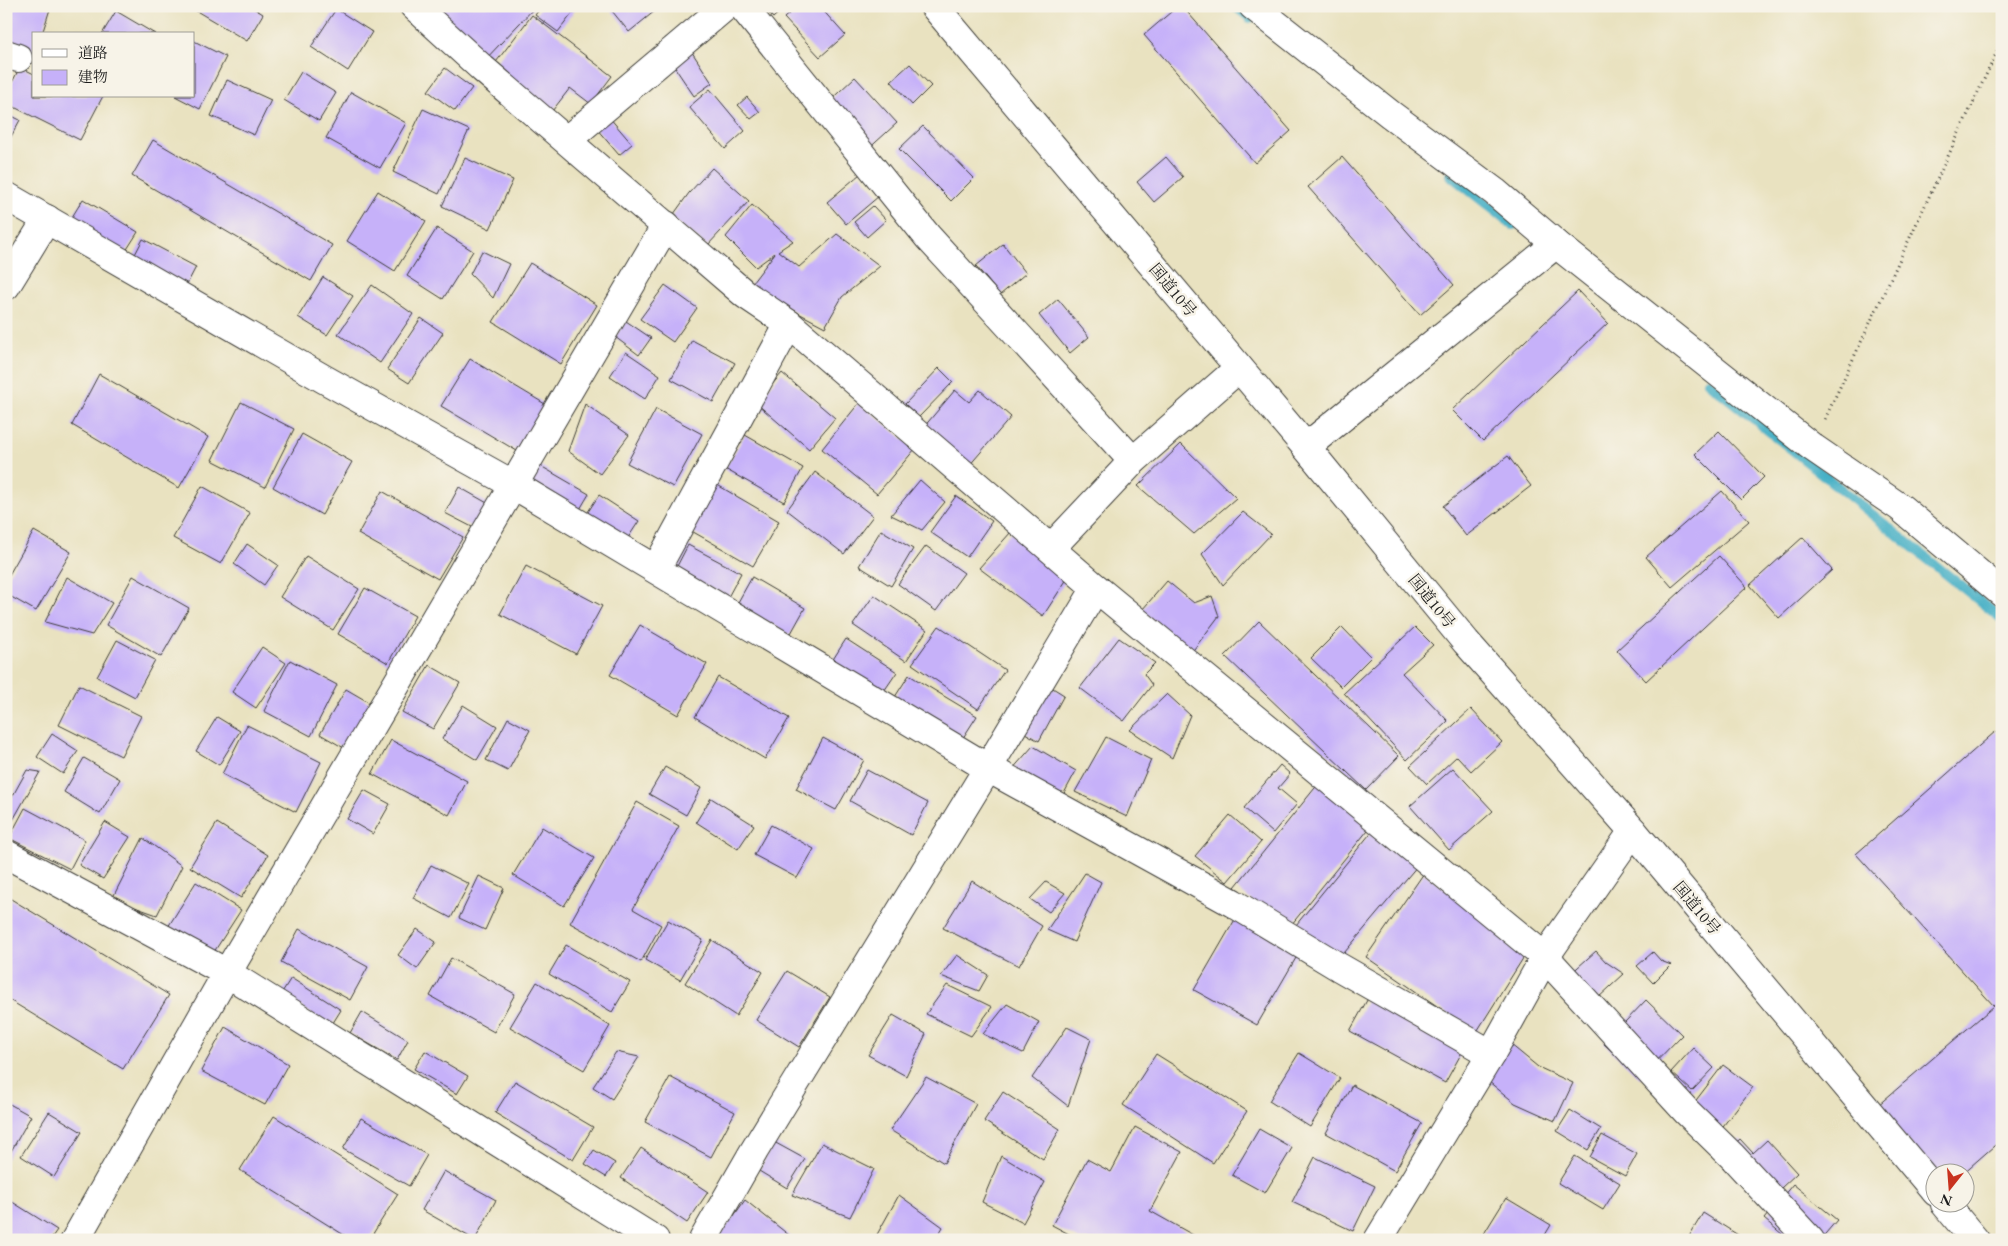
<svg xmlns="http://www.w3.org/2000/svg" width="2008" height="1246" viewBox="0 0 2008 1246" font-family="'EB Garamond','Noto Serif JP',serif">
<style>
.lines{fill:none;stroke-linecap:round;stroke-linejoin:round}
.stream{stroke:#47b0c6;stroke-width:10}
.building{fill:#c6b1f9}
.minor-casing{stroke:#3b3a35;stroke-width:30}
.highway-casing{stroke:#3b3a35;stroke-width:30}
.path{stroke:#3b3a35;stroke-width:3;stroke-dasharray:1 4;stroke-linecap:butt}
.minor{stroke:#fff;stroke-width:28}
.highway{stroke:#fff;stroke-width:28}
.labels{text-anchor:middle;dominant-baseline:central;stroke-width:5;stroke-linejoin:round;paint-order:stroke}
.street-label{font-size:16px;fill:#1c1c1c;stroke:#f7f3e8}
</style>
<rect width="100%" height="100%" fill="#f7f3e8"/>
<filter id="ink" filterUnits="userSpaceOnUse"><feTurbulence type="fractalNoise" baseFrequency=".02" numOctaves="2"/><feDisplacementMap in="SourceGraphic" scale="10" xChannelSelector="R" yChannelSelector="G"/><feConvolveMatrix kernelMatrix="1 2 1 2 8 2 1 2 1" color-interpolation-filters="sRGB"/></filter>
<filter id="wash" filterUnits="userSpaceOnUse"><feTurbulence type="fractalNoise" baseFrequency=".0096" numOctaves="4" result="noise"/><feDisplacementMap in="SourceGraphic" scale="20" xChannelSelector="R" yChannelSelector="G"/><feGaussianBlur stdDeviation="1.12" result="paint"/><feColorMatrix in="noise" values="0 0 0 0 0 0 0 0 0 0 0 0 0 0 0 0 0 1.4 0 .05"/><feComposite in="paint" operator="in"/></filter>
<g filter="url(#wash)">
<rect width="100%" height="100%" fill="#e9e2c0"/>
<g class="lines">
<g class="stream">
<path d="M1235 6 1250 18"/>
<path d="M1450 175 1513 225"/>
<path d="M1708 382 2002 619"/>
</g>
</g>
<g id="blocks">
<g class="building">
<path d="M6 6H51L42 34H34V54L6 45Z"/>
<path d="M188 6H250L263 14 247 41Z"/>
<path d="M426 6H536L483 62Z"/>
<path d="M542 6H578L558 32 535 15Z"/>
<path d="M608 6H661L629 32Z"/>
<path d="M763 6H786L773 18Z"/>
<path d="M798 6H819L845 35 820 57 784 18Z"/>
<path d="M1178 6H1182L1291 131 1255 163 1144 35Z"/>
<path d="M336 9 372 32 348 71 311 47Z"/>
<path d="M116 11 155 34H102Z"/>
<path d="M532 15 612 76 591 104 570 88 549 115 490 70Z"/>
<path d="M194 41 226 57 200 109 175 96H194Z"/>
<path d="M688 46 712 83 694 96 669 59Z"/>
<path d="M910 64 931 86 912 105 891 81Z"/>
<path d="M20 67 34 74V96H103L80 140 6 103V94Z"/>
<path d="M445 68 472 88 455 111 428 91Z"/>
<path d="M301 72 336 93 319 121 284 100Z"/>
<path d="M855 77 897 123 865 152 823 107Z"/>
<path d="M227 80 271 100 254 135 211 116Z"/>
<path d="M710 89 745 131 725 149 689 107Z"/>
<path d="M351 92 406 123 380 168 326 138Z"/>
<path d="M747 97 760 112 751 119 738 105Z"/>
<path d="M423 109 469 130 439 194 393 172Z"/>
<path d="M6 113 20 120 6 146Z"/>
<path d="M609 117 632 144 619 155 596 128Z"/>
<path d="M923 126 974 178 951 201 899 149Z"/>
<path d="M153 140 332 245 311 281 132 176Z"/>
<path d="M1166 157 1183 177 1154 202 1137 182Z"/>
<path d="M1342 157 1454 285 1420 315 1308 187Z"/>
<path d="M465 158 513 180 490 229 442 206Z"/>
<path d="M712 168 749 201 707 246 671 218 689 193Z"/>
<path d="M860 174 879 196 846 224 827 202Z"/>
<path d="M378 191 426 221 395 271 347 241Z"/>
<path d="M83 199 138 232 124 254 69 222Z"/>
<path d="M752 205 793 241 778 251 799 267 837 234 880 266 842 297 825 327 749 287 775 253 756 267 726 237Z"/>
<path d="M873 206 886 220 867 237 854 222Z"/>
<path d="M437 228 473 251 443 299 407 276Z"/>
<path d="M143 239 196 267 184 290 131 262Z"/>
<path d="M1003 244 1026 273 1000 295 976 266Z"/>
<path d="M482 251 509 264 493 298 470 274Z"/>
<path d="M530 263 597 305 561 364 493 322Z"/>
<path d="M323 277 353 296 327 335 298 317Z"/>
<path d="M372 285 413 314 380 363 338 334Z"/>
<path d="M665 285 697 308 673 342 640 319Z"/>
<path d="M1578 291 1608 323 1483 441 1452 410Z"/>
<path d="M1058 299 1089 337 1070 353 1039 315Z"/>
<path d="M421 318 443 333 409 383 387 369Z"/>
<path d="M626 321 651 338 639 355 615 337Z"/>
<path d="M692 340 735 363 713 402 671 379Z"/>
<path d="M626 352 660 375 645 399 610 376Z"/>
<path d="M470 359 545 404 517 451 441 406Z"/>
<path d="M939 368 953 382 919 417 905 404Z"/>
<path d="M782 373 835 418 809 449 756 403Z"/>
<path d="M99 374 208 437 179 488 72 425Z"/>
<path d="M955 390 969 402 980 390 1011 417 968 467 923 428Z"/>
<path d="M241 402 294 429 265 487 212 460Z"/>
<path d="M859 403 915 449 877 494 822 449Z"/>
<path d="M585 404 629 435 600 474 568 451Z"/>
<path d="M656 409 702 434 673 487 627 463Z"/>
<path d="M1719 431 1764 477 1741 500 1695 454Z"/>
<path d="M302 434 352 462 322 515 273 487Z"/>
<path d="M745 435 803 468 784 502 725 469Z"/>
<path d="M1181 444 1236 498 1194 534 1138 486Z"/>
<path d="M1508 456 1531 486 1466 536 1443 506Z"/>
<path d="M539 465 589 494 576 516 527 486Z"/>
<path d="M815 472 873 516 844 554 787 510Z"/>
<path d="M920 480 945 502 922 530 891 515Z"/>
<path d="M714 483 779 521 753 566 688 529Z"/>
<path d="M202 486 250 513 221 564 173 538Z"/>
<path d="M459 487 489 504 476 529 445 513Z"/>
<path d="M382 491 463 537 438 579 358 534Z"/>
<path d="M1722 491 1749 521 1672 587 1646 557Z"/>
<path d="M599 495 639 521 624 544 584 518Z"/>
<path d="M956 496 992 521 967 557 930 532Z"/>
<path d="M1243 512 1271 534 1223 585 1202 554Z"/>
<path d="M881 530 913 549 891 586 859 566Z"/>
<path d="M34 531 71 552 36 611 6 594V580Z"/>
<path d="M1011 532 1067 579 1043 616 979 568Z"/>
<path d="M1803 537 1832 570 1779 618 1750 585Z"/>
<path d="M247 544 278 565 264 585 234 564Z"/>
<path d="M688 545 741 573 728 597 675 570Z"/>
<path d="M926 546 964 573 936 611 898 584Z"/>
<path d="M306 556 359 589 333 630 280 597Z"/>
<path d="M1719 556 1747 587 1646 681 1617 650Z"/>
<path d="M526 566 602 606 576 654 500 614Z"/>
<path d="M133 576 189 608 161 657 106 625Z"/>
<path d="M67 577 112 603 92 635 45 622Z"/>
<path d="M752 577 805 608 790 635 737 604Z"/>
<path d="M1167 581 1194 603 1212 596 1219 616 1191 653 1142 610Z"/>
<path d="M365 588 415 616 388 663 338 634Z"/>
<path d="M874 595 927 630 906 661 853 625Z"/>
<path d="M1259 621 1399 756 1366 790 1225 656Z"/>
<path d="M640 625 707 664 678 715 610 675Z"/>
<path d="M939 626 1005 670 978 709 912 664Z"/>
<path d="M1342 627 1371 657 1341 687 1311 658Z"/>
<path d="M1415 627 1433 645 1402 673 1448 721 1407 760 1344 693Z"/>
<path d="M1119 638 1155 663 1144 674 1152 685 1124 721 1080 688Z"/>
<path d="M846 639 897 672 882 694 832 661Z"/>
<path d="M117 640 155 660 135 697 97 677Z"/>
<path d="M262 647 286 663 256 708 232 692Z"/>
<path d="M290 660 337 685 311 736 264 711Z"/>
<path d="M429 665 460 683 433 729 402 712Z"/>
<path d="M909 675 977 716 961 741 893 700Z"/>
<path d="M718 677 789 718 765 759 695 717Z"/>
<path d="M79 685 141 716 121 756 59 725Z"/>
<path d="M1048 685 1064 695 1039 741 1018 729Z"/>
<path d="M346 689 370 703 344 748 320 734Z"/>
<path d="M1167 694 1190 715 1172 758 1130 730Z"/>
<path d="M463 705 497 726 477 760 442 739Z"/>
<path d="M1471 709 1502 742 1471 771 1457 756 1427 784 1410 766Z"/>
<path d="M217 717 240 731 219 765 196 751Z"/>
<path d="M508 718 530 730 508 771 486 760Z"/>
<path d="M247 725 321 762 296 812 222 774Z"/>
<path d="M1996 731 2002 738V1139L1962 1174H1936L1877 1106 1994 1006 1856 854Z"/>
<path d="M52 734 78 751 63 774 37 757Z"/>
<path d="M1106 737 1151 760 1127 817 1075 792Z"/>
<path d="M823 738 864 760 836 810 796 789Z"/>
<path d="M391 740 467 781 449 815 372 774Z"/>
<path d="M1033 746 1076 771 1061 799 1010 772Z"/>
<path d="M84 758 120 779 100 814 64 792Z"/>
<path d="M1280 765 1290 774 1278 788 1297 804 1273 833 1244 808Z"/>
<path d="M665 767 701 788 686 815 649 794Z"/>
<path d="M1453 768 1493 811 1449 850 1410 806Z"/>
<path d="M27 770 40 772 13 820 6 808Z"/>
<path d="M867 770 928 803 911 835 850 801Z"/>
<path d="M1319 783 1372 825 1287 930 1235 887Z"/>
<path d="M364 790 390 804 373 834 347 819Z"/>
<path d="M711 798 754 825 738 849 696 822Z"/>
<path d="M637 802 679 826 633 909 661 925 641 962 570 923Z"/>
<path d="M25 808 85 840 70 869 9 838Z"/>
<path d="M1230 815 1261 842 1227 882 1195 856Z"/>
<path d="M105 822 130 837 103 879 79 865Z"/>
<path d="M217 823 268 855 241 898 190 867Z"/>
<path d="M771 825 814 849 797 878 754 855Z"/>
<path d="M542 827 594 858 564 906 513 875Z"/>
<path d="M1374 829 1418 865 1339 959 1296 925Z"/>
<path d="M143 838 182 866 157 915 112 899Z"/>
<path d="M431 865 469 884 451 918 413 898Z"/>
<path d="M1085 873 1101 882 1074 942 1047 930Z"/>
<path d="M1424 873 1527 952 1476 1033 1366 957Z"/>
<path d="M479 876 504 888 485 930 459 918Z"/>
<path d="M972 881 1042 926 1019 966 943 928Z"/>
<path d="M196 882 241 910 212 955 168 927Z"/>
<path d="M1046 882 1065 893 1049 912 1030 899Z"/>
<path d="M6 896 169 995 123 1069 6 998Z"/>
<path d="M1237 916 1300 951 1257 1025 1194 990Z"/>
<path d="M668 920 703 940 680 980 645 960Z"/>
<path d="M299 929 368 967 350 1000 281 962Z"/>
<path d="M417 929 436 942 417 969 398 955Z"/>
<path d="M712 940 763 972 736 1016 685 983Z"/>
<path d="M566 945 630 982 612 1012 549 974Z"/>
<path d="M1596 951 1606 962 1624 974 1584 1011 1559 984Z"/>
<path d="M1653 952 1661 961 1671 965 1653 983 1637 966Z"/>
<path d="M957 955 988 975 979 991 941 976Z"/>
<path d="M451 958 515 994 494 1032 430 996Z"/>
<path d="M787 971 830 997 799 1047 756 1020Z"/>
<path d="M291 978 341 1010 331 1026 281 994Z"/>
<path d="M537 982 610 1026 584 1070 510 1027Z"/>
<path d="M947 985 992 1007 971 1036 926 1014Z"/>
<path d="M1371 993 1466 1045 1445 1083 1350 1031Z"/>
<path d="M1646 1000 1682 1035 1640 1078 1604 1044Z"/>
<path d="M1007 1004 1039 1022 1023 1053 983 1034Z"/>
<path d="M362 1012 408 1040 397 1060 350 1033Z"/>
<path d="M893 1015 926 1034 906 1076 868 1055Z"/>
<path d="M225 1027 288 1064 265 1105 201 1071Z"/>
<path d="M1067 1027 1091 1039 1068 1106 1032 1078Z"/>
<path d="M1510 1044 1538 1067 1573 1083 1555 1121 1515 1103 1483 1077Z"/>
<path d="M1693 1048 1714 1068 1692 1091 1671 1072Z"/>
<path d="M425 1051 468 1076 457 1094 414 1069Z"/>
<path d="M616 1052 639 1057 612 1099 593 1087Z"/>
<path d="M1299 1053 1340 1078 1310 1127 1269 1101Z"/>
<path d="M1156 1054 1247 1111 1213 1163 1123 1105Z"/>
<path d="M1723 1065 1753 1087 1717 1134 1687 1112Z"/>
<path d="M670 1077 735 1112 711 1157 645 1122Z"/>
<path d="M926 1077 976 1104 944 1163 890 1130Z"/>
<path d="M515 1081 593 1127 573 1160 495 1113Z"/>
<path d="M1352 1085 1422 1123 1395 1171 1326 1133Z"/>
<path d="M1003 1092 1060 1129 1043 1159 984 1121Z"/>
<path d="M6 1102 31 1116 6 1160Z"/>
<path d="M1570 1110 1601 1129 1588 1150 1557 1131Z"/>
<path d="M49 1112 82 1132 54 1177 21 1156Z"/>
<path d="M274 1116 398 1194 369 1240H352L240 1170Z"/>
<path d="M361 1118 427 1155 409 1186 343 1149Z"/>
<path d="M1135 1127 1182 1152 1150 1211 1202 1240H1080L1052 1225 1087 1159 1111 1172Z"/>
<path d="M1259 1129 1292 1148 1265 1193 1232 1175Z"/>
<path d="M1602 1135 1637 1154 1625 1176 1590 1157Z"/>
<path d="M1740 1139 1753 1153 1767 1140 1797 1173 1765 1203 1721 1156Z"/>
<path d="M774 1142 805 1159 787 1188 759 1171Z"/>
<path d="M822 1143 874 1169 850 1217 792 1195Z"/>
<path d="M641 1148 708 1192 687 1223 621 1178Z"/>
<path d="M594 1150 615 1163 606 1177 585 1164Z"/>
<path d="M1001 1156 1045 1182 1023 1223 982 1202Z"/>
<path d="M1575 1156 1620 1183 1603 1210 1558 1183Z"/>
<path d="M1315 1157 1375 1186 1353 1231 1292 1202Z"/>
<path d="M444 1171 496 1200 475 1240 422 1210Z"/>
<path d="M1793 1184 1837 1220 1820 1240H1789L1764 1219Z"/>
<path d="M899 1195 943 1227 935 1240H874Z"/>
<path d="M6 1198 57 1230 50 1240H6Z"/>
<path d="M1506 1198 1551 1225 1542 1240H1480Z"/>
<path d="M745 1200 795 1240H717Z"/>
<path d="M1703 1213 1746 1240H1687Z"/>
</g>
</g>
</g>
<g filter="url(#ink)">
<use href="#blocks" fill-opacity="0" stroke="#3b3a35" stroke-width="1"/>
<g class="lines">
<defs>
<g id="minor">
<path d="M414 6 483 69 746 295 789 324 1096 588 1545 957 1687 1112 1732 1156 1810 1240"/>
<path d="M742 6 928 237 1133 461"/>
<path d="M1253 6 1390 114 1495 192 1556 244 1812 447 1901 508 2002 593"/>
<path d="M6 54 18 58"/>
<path d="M567 140 726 6"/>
<path d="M6 196 324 379 514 485 988 768 1233 903 1339 967 1491 1054"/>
<path d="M6 286 47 219"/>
<path d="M1306 447 1556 244"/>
<path d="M1051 548 1133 461 1239 368"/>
<path d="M656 569 789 324"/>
<path d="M6 854 227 973 655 1240"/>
<path d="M75 1240 227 973 666 225"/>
<path d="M703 1240 754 1151 988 768 1096 588"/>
<path d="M1378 1240 1491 1054 1545 957 1633 831"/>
</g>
<g id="highway">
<path d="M934 6 1306 447 1466 642 1633 831 1936 1192"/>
<path d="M1945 1204 1975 1240"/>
</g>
</defs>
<use href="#minor" class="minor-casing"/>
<use href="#highway" class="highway-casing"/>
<path class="path" d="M1825 419 2002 41"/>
<use href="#minor" class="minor"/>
<use href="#highway" class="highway"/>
</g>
</g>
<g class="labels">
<g class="street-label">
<text transform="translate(1173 290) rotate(50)">国道10号</text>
<text transform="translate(1432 601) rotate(51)">国道10号</text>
<text transform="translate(1697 908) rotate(50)">国道10号</text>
</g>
</g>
<rect width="2008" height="1246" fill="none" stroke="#f7f3e8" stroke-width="25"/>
<rect x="32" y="32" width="162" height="65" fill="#f7f3e8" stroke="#9f9d96"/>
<rect x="42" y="49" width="25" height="8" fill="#ffffff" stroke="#9f9d96"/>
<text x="78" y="58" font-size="15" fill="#1c1c1c">道路</text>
<rect x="42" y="70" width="25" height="15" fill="#c6b1f9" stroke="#9f9d96"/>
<text x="78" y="82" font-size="15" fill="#1c1c1c">建物</text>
<g transform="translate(1950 1188) rotate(197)"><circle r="24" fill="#f7f3e8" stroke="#9f9d96"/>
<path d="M0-4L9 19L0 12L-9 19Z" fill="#c8321e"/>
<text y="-8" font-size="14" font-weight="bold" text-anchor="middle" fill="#1c1c1c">N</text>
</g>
</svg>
